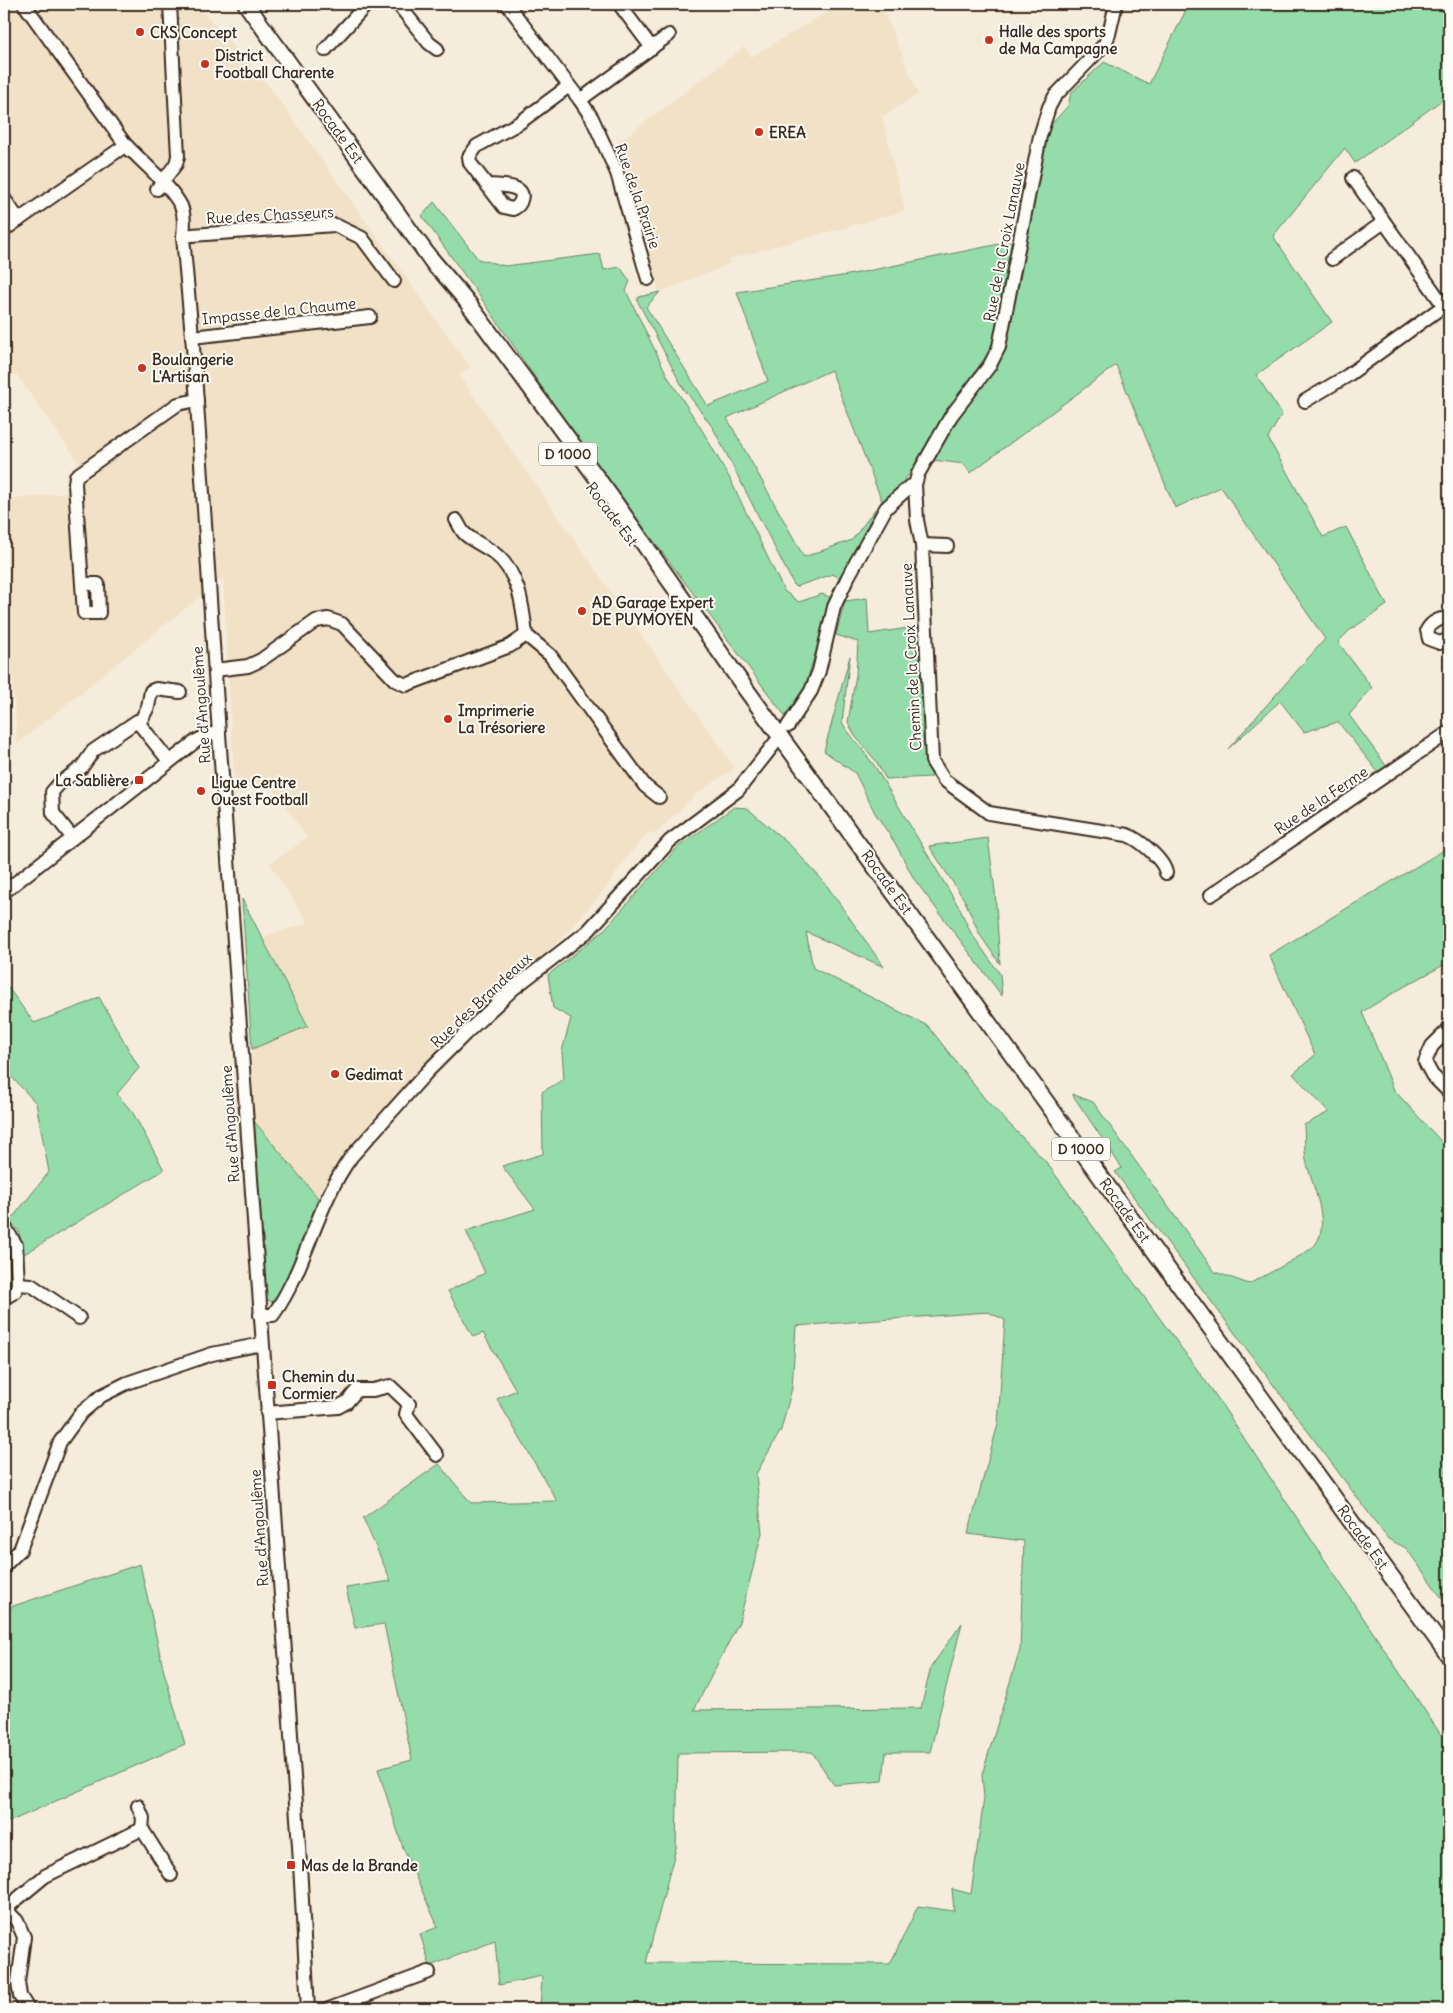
<svg xmlns="http://www.w3.org/2000/svg" width="1453" height="2013" viewBox="0 0 1453 2013" font-family="Delius,sans-serif">
<style>
.built{fill:#f1e1c7}
.green{fill:#94dcaa;stroke:#688364;fill-rule:evenodd}
.lines{fill:none;stroke-linecap:round;stroke-linejoin:round}
.minor-casing{stroke:#3b2a1e;stroke-width:16}
.major-casing{stroke:#3b2a1e;stroke-width:19}
.minor{stroke:#fdfcf7;stroke-width:12}
.major{stroke:#fdfcf7;stroke-width:15}
.poi-dot{fill:#c8321e;stroke:#fdfcf7;stroke-width:2}
.labels{text-anchor:middle;dominant-baseline:central;stroke-width:4;stroke-linejoin:round;paint-order:stroke}
.shield{fill:#fdfcf7;stroke:#75695f;stroke-width:1}
.shield-label{font-size:14px;font-weight:bold;fill:#3b2a1e}
.poi-label{font-size:15px;font-weight:bold;fill:#3b2a1e;stroke:#fdfcf7;text-anchor:start}
.street-label{font-size:15px;fill:#3b2a1e;stroke:#fdfcf7}
</style>
<rect width="100%" height="100%" fill="#f6ecdb"/>
<filter id="ink" filterUnits="userSpaceOnUse"><feTurbulence type="fractalNoise" baseFrequency=".02" numOctaves="2"/><feDisplacementMap in="SourceGraphic" scale="10" xChannelSelector="R" yChannelSelector="G"/><feConvolveMatrix kernelMatrix="1 2 1 2 8 2 1 2 1" color-interpolation-filters="sRGB"/></filter>
<g filter="url(#ink)">
<g class="built">
<path d="M4 4H196L269 86 470 367 459 376 735 768 695 795 654 835 650 831 630 853 606 888 562 938 375 1117 339 1161 318 1198 254 1121 252 1049 308 1026 263 936 308 923 270 864 307 838 267 780 235 795 223 578 17 744 9 619 4 615V500L67 493 66 473 79 463 16 374 4 382Z"/>
<path d="M841 4H881L918 94 882 117 905 211 729 259 730 264 660 292 611 148 744 47 751 57Z"/>
</g>
<g class="green">
<path d="M1189 4H1449V95L1355 163 1345 148 1273 236 1332 322 1256 375 1282 414 1268 438 1323 537 1346 527 1387 605 1350 630 1338 642 1372 688 1349 715 1387 767 1378 772 1338 722 1304 732 1280 701 1228 749 1325 639 1221 487 1175 508 1116 365 970 473 964 464 933 460 949 431 997 367 1006 346 1049 127 1068 106 1071 93 1104 62 1149 84Z"/>
<path d="M434 202 478 259 505 266 600 254 604 270 620 267 630 281 626 291 668 377 702 430 729 477 784 591 799 602 822 594 832 598 805 687 785 716 570 429 488 308 422 216Z"/>
<path d="M1014 241 1001 317 989 352 945 413 908 476 883 504 831 370 727 418 804 557 852 540 876 508 841 579 833 574 795 587 713 428 682 386 637 300 639 297 660 292 646 307 708 406 768 381 737 292 848 275Z"/>
<path d="M867 598 869 634 921 626 927 757 932 777 886 779 876 761 855 736 848 722 856 675 858 642 836 635 845 601Z"/>
<path d="M850 656 842 722 846 729 874 765 960 909 971 933 1000 974 1002 996 914 879 895 843 875 813 855 773 824 751Z"/>
<path d="M734 807 747 808 791 846 825 883 884 967 806 932 813 968 928 1026 985 1099 1046 1162 1212 1390 1449 1747V2009H540L542 1976 499 1985 495 1941 430 1966 420 1934 438 1927 403 1848 378 1769 412 1760 384 1624 355 1628 346 1588 391 1581 363 1518 439 1464 471 1503 557 1501 497 1399 516 1390 483 1333 473 1337 448 1291 485 1273 466 1231 535 1209 502 1166 543 1154 542 1092 564 1079 562 1051 571 1018 553 1008 548 975 603 931 677 848ZM988 1312 1005 1320 998 1424 968 1534 1024 1541 1020 1649 982 1775 984 1798 971 1894 952 1889 954 1911 918 1906 890 1964 646 1963 676 1848 678 1753 812 1752 834 1785 883 1781 886 1752H930L962 1623 931 1667 921 1708 694 1710 739 1622 762 1533 756 1474 781 1430 792 1388 796 1326Z"/>
<path d="M988 838 995 891 1000 964 980 935 965 901 929 846Z"/>
<path d="M1449 847V962L1400 989 1362 1012 1394 1090 1449 1150V1608L1406 1548 1388 1539 1115 1172 1122 1168 1072 1094 1093 1102 1215 1272 1249 1284C1260 1278 1310 1252 1315 1245 1332 1223 1311 1184 1306 1160 1304 1149 1305 1137 1304 1125L1329 1112 1293 1074 1315 1055 1269 955Z"/>
<path d="M242 899 308 1026 252 1049Z"/>
<path d="M4 982 34 1023 85 1004 99 997 139 1068 117 1094 133 1113 164 1170 21 1256 19 1231 9 1222 49 1172 36 1103 7 1072H4Z"/>
<path d="M254 1121 318 1198 284 1292 272 1302 266 1299Z"/>
<path d="M140 1564 164 1672 185 1744 4 1824V1609Z"/>
</g>
<g class="lines">
<defs>
<g id="minor">
<path d="M24 4 130 151"/>
<path d="M398 4 429 43 437 49"/>
<path d="M507 4 580 100 592 118 617 173 648 279"/>
<path d="M619 4 652 48"/>
<path d="M1116 4 1109 34 1105 44 1055 96 1049 107 1040 136 999 347 990 365 951 416 918 474 915 485 917 520 922 545 932 761 944 780 989 813 1127 835C1139 839 1164 860 1166 873"/>
<path d="M325 50 367 4"/>
<path d="M580 100 669 35"/>
<path d="M126 145C143 163 170 185 181 206 185 216 184 226 183 237L194 358 219 734 299 1846 308 2009"/>
<path d="M1353 178 1444 306"/>
<path d="M488 185C497 186 527 184 521 200 520 205 517 207 513 209L504 207 470 163 469 157 477 146 519 123 569 86"/>
<path d="M157 189 176 164 178 156 170 4"/>
<path d="M4 201 5 200 19 220"/>
<path d="M4 230 126 145"/>
<path d="M183 237 192 235 335 225 362 238 394 281"/>
<path d="M1332 259 1384 222"/>
<path d="M192 337 370 317"/>
<path d="M1305 401 1347 376 1449 302"/>
<path d="M456 520C459 524 461 530 464 533 472 541 485 546 494 553 519 572 523 606 526 635L550 655 645 786 659 797"/>
<path d="M922 545 947 546"/>
<path d="M83 584H98L99 613H84L75 484 76 476 178 404 197 400"/>
<path d="M1449 620C1441 616 1431 623 1427 630L1429 639 1440 643 1449 639"/>
<path d="M215 670 248 666 261 660 316 621 328 619 342 624 395 680 406 685 510 646 526 635"/>
<path d="M140 722 148 707 151 691 156 689 180 692"/>
<path d="M788 726 811 691 819 671 834 607 848 577 886 508 909 487 915 485"/>
<path d="M72 837 53 813 52 792 59 784 82 767 93 751 137 721 169 761"/>
<path d="M4 892 196 741 210 734H219"/>
<path d="M1211 895 1449 732"/>
<path d="M1449 1029 1432 1046 1425 1062 1432 1075 1449 1092"/>
<path d="M4 1226 16 1245 18 1284 15 1292 4 1298"/>
<path d="M18 1284 31 1285 79 1318"/>
<path d="M260 1315H273C307 1267 315 1207 351 1157L428 1071 465 1034 513 989 588 931 670 841 738 790 775 743"/>
<path d="M267 1413 338 1407 347 1402 357 1390H373L390 1386 409 1404 406 1414 437 1455"/>
<path d="M4 1566 20 1550 60 1442 81 1413 101 1396 127 1383 212 1354 262 1344"/>
<path d="M142 1829 171 1875"/>
<path d="M5 1909 17 1921 24 1937 18 1982 20 1996 28 2009"/>
<path d="M4 1910 45 1876 142 1829 143 1818 138 1806"/>
<path d="M329 2009 429 1972"/>
</g>
<g id="major">
<path d="M246 4 437 268"/>
<path d="M431 259 465 299 611 497 745 688 1449 1656"/>
</g>
</defs>
<use href="#minor" class="minor-casing"/>
<use href="#major" class="major-casing"/>
<use href="#minor" class="minor"/>
<use href="#major" class="major"/>
</g>
</g>
<g class="poi-dot">
<circle cx="140" cy="32" r="5"/>
<circle cx="989" cy="40" r="5"/>
<circle cx="205" cy="64" r="5"/>
<circle cx="759" cy="132" r="5"/>
<circle cx="142" cy="368" r="5"/>
<circle cx="582" cy="611" r="5"/>
<circle cx="448" cy="719" r="5"/>
<rect x="134" y="775" width="10" height="10" rx="2.5"/>
<circle cx="201" cy="791" r="5"/>
<circle cx="335" cy="1074" r="5"/>
<rect x="267" y="1380" width="10" height="10" rx="2.5"/>
<rect x="286" y="1860" width="10" height="10" rx="2.5"/>
</g>
<g class="labels">
<g class="shield">
<rect x="539" y="442.5" width="58" height="23" rx="4"/>
<rect x="1052" y="1137.5" width="58" height="23" rx="4"/>
</g>
<g class="shield-label">
<text x="568" y="454">D 1000</text>
<text x="1081" y="1149">D 1000</text>
</g>
<g class="poi-label">
<text x="999" y="31">Halle des sports<tspan x="999" dy="17">de Ma Campagne</tspan></text>
<text x="150" y="32">CKS Concept</text>
<text x="215" y="55">District<tspan x="215" dy="17">Football Charente</tspan></text>
<text x="769" y="132">EREA</text>
<text x="152" y="359">Boulangerie<tspan x="152" dy="17">L'Artisan</tspan></text>
<text x="592" y="602">AD Garage Expert<tspan x="592" dy="17">DE PUYMOYEN</tspan></text>
<text x="458" y="710">Imprimerie<tspan x="458" dy="17">La Trésoriere</tspan></text>
<text x="129" y="780" text-anchor="end">La Sablière</text>
<text x="211" y="782">Ligue Centre<tspan x="211" dy="17">Ouest Football</tspan></text>
<text x="345" y="1074">Gedimat</text>
<text x="282" y="1376">Chemin du<tspan x="282" dy="17">Cormier</tspan></text>
<text x="301" y="1865">Mas de la Brande</text>
</g>
<g class="street-label">
<text transform="translate(338 131) rotate(54)">Rocade Est</text>
<text transform="translate(638 196) rotate(71)">Rue de la Prairie</text>
<text transform="translate(270 215) rotate(-3)">Rue des Chasseurs</text>
<text transform="translate(1004 242) rotate(-79)">Rue de la Croix Lanauve</text>
<text transform="translate(279 311) rotate(-6)">Impasse de la Chaume</text>
<text transform="translate(612 514) rotate(53)">Rocade Est</text>
<text transform="translate(911 657) rotate(-93)">Chemin de la Croix Lanauve</text>
<text transform="translate(201 705) rotate(-94)">Rue d'Angoulême</text>
<text transform="translate(1321 800) rotate(-34)">Rue de la Ferme</text>
<text transform="translate(887 882) rotate(54)">Rocade Est</text>
<text transform="translate(481 1000) rotate(-43)">Rue des Brandeaux</text>
<text transform="translate(230 1124) rotate(-94)">Rue d'Angoulême</text>
<text transform="translate(1125 1210) rotate(54)">Rocade Est</text>
<text transform="translate(259 1528) rotate(-94)">Rue d'Angoulême</text>
<text transform="translate(1363 1537) rotate(54)">Rocade Est</text>
</g>
</g>
<rect width="1453" height="2013" fill="none" stroke="#fdfcf7" stroke-width="20"/>
<rect x="10" y="10" width="1433" height="1993" fill="none" stroke="#3b2a1e" stroke-width="2" filter="url(#ink)"/>
</svg>
